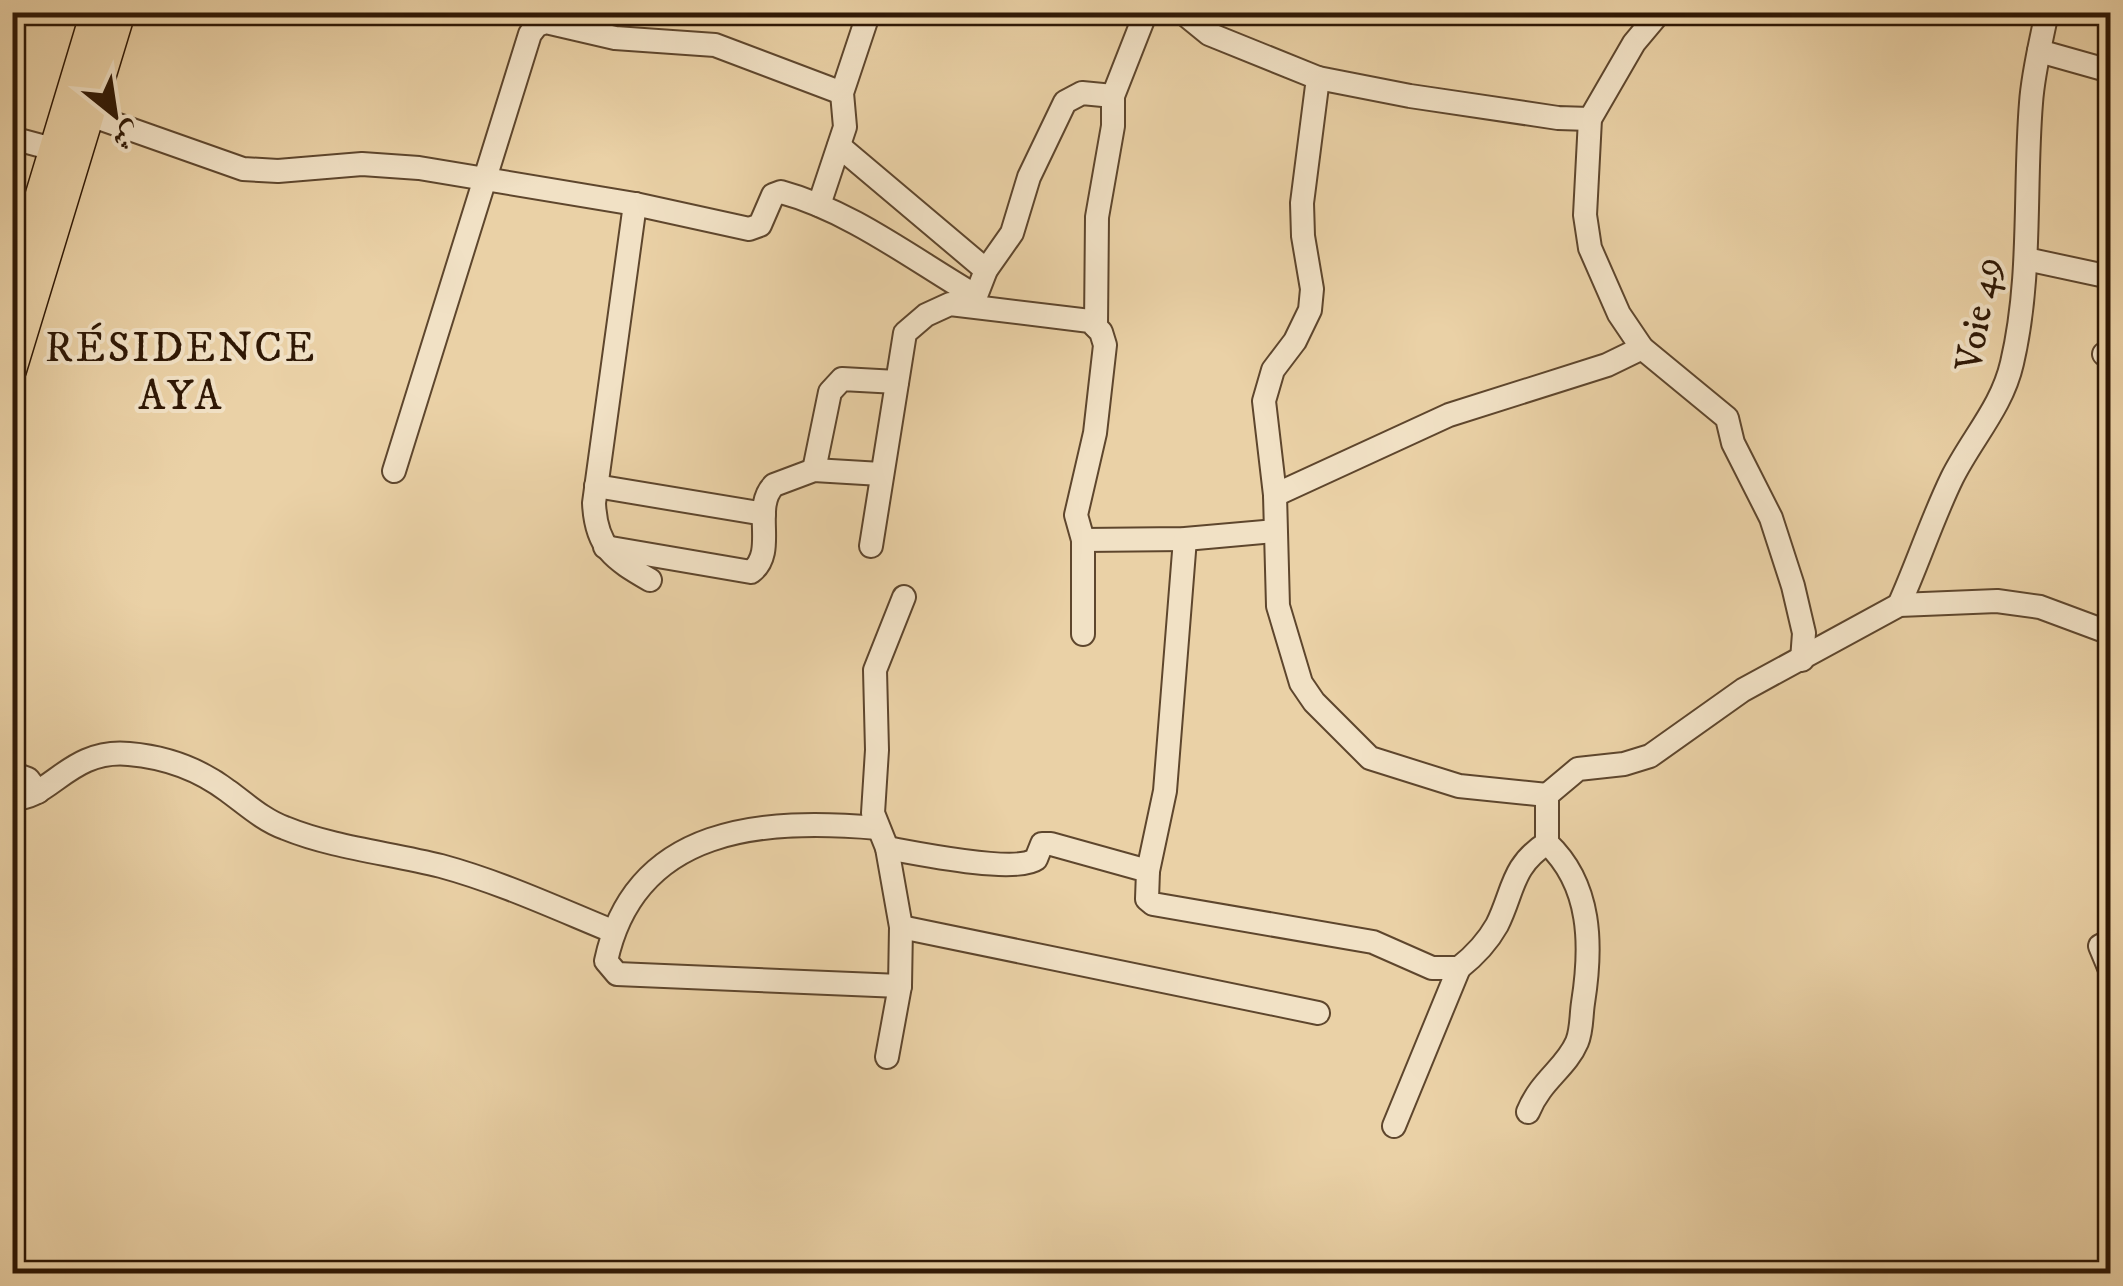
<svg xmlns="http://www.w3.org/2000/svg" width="2123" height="1286" viewBox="0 0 2123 1286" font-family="'IM FELL DW Pica',Amiri,serif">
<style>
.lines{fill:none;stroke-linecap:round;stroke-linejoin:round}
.minor-casing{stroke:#5e462d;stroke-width:26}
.major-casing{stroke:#2f1805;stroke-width:31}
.minor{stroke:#f1e1c5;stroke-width:22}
.major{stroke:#ead1a6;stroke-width:28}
.labels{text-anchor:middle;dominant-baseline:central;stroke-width:8;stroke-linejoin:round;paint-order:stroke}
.street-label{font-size:38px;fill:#2f1805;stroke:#f1e1c5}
.quarter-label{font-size:42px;letter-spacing:2.5px;fill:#2f1805;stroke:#f1e1c5}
</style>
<rect width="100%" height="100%" fill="#ead1a6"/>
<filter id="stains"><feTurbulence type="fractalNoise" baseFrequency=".002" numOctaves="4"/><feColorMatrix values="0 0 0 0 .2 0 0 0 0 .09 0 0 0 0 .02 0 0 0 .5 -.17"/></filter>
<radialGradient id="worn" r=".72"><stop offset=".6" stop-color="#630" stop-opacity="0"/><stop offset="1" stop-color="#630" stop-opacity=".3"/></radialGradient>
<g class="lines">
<defs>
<g id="minor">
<path d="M1182 12 1209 34 1318 78 1302 203 1303 236 1312 289 1310 310 1295 341 1273 370 1264 401 1275 495 1278 606 1301 683 1314 702 1370 758 1459 786 1547 795"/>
<path d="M1660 12 1634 43 1590 119 1585 215 1590 248 1619 314 1642 348 1727 418 1733 443 1771 518 1793 586 1804 633 1802 660"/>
<path d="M2039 51 2110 71"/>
<path d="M1318 78 1410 96 1558 118 1590 119"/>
<path d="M90 115 243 169 278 171 362 164 419 168 635 204 749 229 760 225 773 195 781 192C851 211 914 260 976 296"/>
<path d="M12 138 53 149"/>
<path d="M839 146 986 270"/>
<path d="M635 204 594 503C596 548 614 559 650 580"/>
<path d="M819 205 845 127 842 93 869 12"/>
<path d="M2026 259 2110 277"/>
<path d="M972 306 986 270 1012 233 1029 177 1065 102 1082 93 1113 96"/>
<path d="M1096 326 1097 217 1113 126V96L1146 12"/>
<path d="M2104 354 2110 357"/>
<path d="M814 470 830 392 842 379 897 382"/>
<path d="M394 471 530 34 537 25 546 22 615 38 715 45 842 93"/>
<path d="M596 486 764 514"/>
<path d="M1275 495 1449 415 1607 365 1642 348"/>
<path d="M1083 540 1185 539 1274 531"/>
<path d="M871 546 905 333 926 315 950 304 1090 321 1101 332 1105 345 1095 433 1076 515 1083 540V634"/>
<path d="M605 547 751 572C778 552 751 508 774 485L814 470 881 474"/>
<path d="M1899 605C1918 563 1932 519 1952 478 1972 438 2002 407 2012 363 2032 278 2024 189 2031 103 2033 73 2041 42 2047 12"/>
<path d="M12 773 28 779 38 792"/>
<path d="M12 798C48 802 69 748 129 754 164 757 199 769 228 791 246 804 263 820 285 828 334 848 390 853 441 866 500 882 556 908 612 931"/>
<path d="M878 828C765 818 635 825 606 961L617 974 900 986"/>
<path d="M887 848C915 853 1016 874 1036 859L1042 844H1051L1148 871 1147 899 1153 904 1373 942 1432 968H1459C1473 957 1488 941 1497 925 1514 891 1511 866 1547 843"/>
<path d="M1148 871 1165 791 1185 539"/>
<path d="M901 927 1318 1013"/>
<path d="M2110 941 2100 946 2110 970"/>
<path d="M887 1057 900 986 901 927 887 848 873 813 877 750 875 670 904 597"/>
<path d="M1528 1112C1541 1080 1566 1068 1577 1042 1582 1030 1581 1016 1583 1003 1592 946 1592 885 1547 843V795L1578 769 1624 764 1650 756 1743 690 1899 605 1997 601 2040 607 2110 633"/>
<path d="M1394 1126 1459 968"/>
</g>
<g id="major">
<path d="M12 287 95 12"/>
<path d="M12 370 121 12"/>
</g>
</defs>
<use href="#minor" class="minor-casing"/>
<use href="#major" class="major-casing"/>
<use href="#minor" class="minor"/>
<use href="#major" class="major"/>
</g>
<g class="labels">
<g class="street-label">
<text transform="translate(1979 314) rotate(-80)">Voie 49</text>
</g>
<g class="quarter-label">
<text x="181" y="349">RÉSIDENCE<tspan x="181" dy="48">AYA</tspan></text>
</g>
</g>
<rect width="2123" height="1286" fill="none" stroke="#ead1a6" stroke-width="50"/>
<rect x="15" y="15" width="2093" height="1256" fill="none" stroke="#2f1805" stroke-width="5"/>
<rect x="25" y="25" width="2073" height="1236" fill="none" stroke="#2f1805" stroke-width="2.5"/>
<g transform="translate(115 115) rotate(150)" stroke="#f1e1c5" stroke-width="8" paint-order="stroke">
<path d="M0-8L18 38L0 25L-18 38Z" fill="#2f1805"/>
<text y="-15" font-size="28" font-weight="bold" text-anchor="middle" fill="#2f1805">ش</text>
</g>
<rect width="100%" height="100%" filter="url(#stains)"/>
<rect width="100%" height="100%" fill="url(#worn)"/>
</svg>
